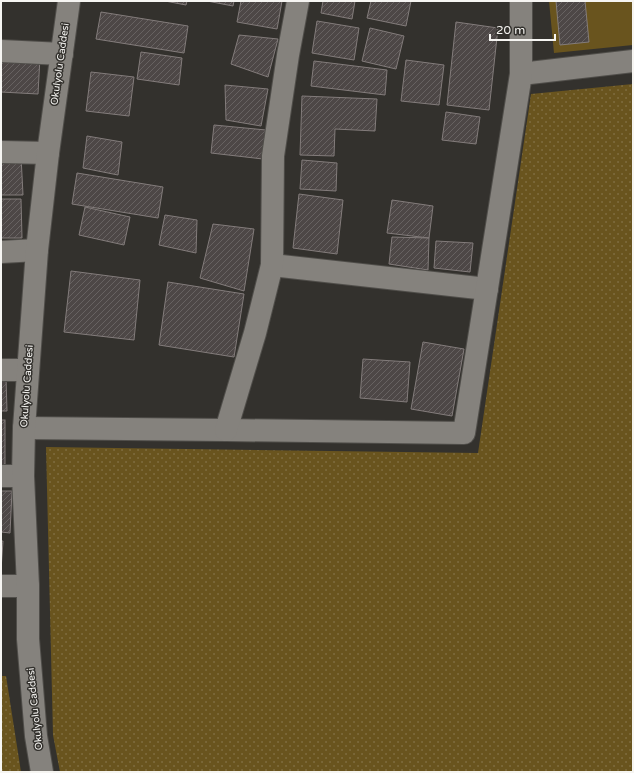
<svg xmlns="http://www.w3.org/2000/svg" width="634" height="773" viewBox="0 0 634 773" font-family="'Varela Round',sans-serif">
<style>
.grass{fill:url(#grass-dots)}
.park{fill:#69541e}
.building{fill:url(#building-hatch);stroke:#837c7b}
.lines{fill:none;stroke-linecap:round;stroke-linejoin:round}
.minor-casing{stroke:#504e4a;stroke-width:24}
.tertiary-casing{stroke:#504e4a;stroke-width:24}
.minor{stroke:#85827d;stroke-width:22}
.tertiary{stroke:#85827d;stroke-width:22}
.labels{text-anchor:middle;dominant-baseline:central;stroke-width:3;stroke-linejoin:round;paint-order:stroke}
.street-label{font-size:10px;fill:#f6f5f2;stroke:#33312d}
</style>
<defs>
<pattern id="grass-dots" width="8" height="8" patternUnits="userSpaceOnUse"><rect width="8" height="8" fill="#69541e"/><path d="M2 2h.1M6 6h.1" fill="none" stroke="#7f6d3f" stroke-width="1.8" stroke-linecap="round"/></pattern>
<pattern id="building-hatch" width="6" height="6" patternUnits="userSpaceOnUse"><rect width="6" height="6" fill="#4d4746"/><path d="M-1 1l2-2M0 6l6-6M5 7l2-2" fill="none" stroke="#676261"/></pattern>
</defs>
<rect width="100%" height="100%" fill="#33312d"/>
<g class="grass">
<path d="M633 84V772H60L53 735 46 447 478 453 531 94Z"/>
<path d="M1 676H6L21 772H1Z"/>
</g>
<path class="park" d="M549 1H633V45L554 53Z"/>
<g class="building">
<path d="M165 1H187L186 5Z"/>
<path d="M207 1H234L233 6Z"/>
<path d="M241 1H282L277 29 237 22Z"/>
<path d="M323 1H355L352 19 321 13Z"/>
<path d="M371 1H411L406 26 367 18Z"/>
<path d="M556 1H585L589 42 560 45Z"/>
<path d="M101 12 188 26 184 53 96 39Z"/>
<path d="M317 21 359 28 354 60 312 53Z"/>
<path d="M456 22 498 28 489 110 447 105Z"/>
<path d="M370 28 404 36 396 69 362 61Z"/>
<path d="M239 35 278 39 268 77 231 64Z"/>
<path d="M141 52 182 58 179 85 137 79Z"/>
<path d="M1 55 40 57 38 94 1 92Z"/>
<path d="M406 60 444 65 439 105 401 101Z"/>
<path d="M314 61 387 70 385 95 311 86Z"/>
<path d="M91 72 134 77 129 116 86 111Z"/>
<path d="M225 85 268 89 261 126 226 120Z"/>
<path d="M302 96 377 99 375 131 335 129 334 156 300 155Z"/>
<path d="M446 112 480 117 476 144 442 140Z"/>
<path d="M214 125 266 130 263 159 211 153Z"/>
<path d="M87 136 122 142 118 175 83 168Z"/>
<path d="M21 156 23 195H1V157Z"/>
<path d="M302 160 337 163 336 191 300 189Z"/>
<path d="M77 173 163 187 158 218 72 204Z"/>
<path d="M299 194 343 200 337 254 293 248Z"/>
<path d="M1 199H21L22 238H1Z"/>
<path d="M392 200 433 206 429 238 387 233Z"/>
<path d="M85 207 130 217 124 245 79 235Z"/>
<path d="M165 215 197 220 196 253 159 245Z"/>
<path d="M213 224 254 229 244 291 200 278Z"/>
<path d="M392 237 429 238 428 270 389 264Z"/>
<path d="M436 241 473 243 470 272 434 268Z"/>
<path d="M71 271 140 280 134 340 64 332Z"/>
<path d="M168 282 244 294 234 357 159 345Z"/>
<path d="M423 342 464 349 452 416 411 409Z"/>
<path d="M363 359 410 362 407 402 360 398Z"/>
<path d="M6 378 7 411H1V379Z"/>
<rect x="1" y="420" width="4" height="46"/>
<path d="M1 491H12L10 533 1 532Z"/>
<path d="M1 541H3L1 570Z"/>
</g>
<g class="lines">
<defs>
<g id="minor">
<path d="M1 51 62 54"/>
<path d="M521 74 633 61"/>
<path d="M1 152 48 153"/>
<path d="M1 252 37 250"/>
<path d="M272 265 487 289"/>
<path d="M1 370H28"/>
<path d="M24 428 226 430 464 433 521 74V1"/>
<path d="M226 430 255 333 272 265 273 156 288 55 298 1"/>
<path d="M1 476H23"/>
<path d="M1 586H28"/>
</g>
<path id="tertiary" d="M42 772 36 736 28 639V586L23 476 24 428 37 250 48 153 69 1"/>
</defs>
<use href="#minor" class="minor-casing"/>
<use href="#tertiary" class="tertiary-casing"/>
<use href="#minor" class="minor"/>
<use href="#tertiary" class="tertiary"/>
</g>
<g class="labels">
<g class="street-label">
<text transform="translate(60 64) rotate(-82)">Okulyolu Caddesi</text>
<text transform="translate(27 386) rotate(-86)">Okulyolu Caddesi</text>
<text transform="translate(35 709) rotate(-96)">Okulyolu Caddesi</text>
</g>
</g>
<rect width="634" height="773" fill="none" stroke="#f6f5f2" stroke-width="4"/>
<path d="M490 34v6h65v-6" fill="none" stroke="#f6f5f2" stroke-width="2"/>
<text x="496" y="34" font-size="12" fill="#f6f5f2" stroke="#33312d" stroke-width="3" paint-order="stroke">20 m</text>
</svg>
